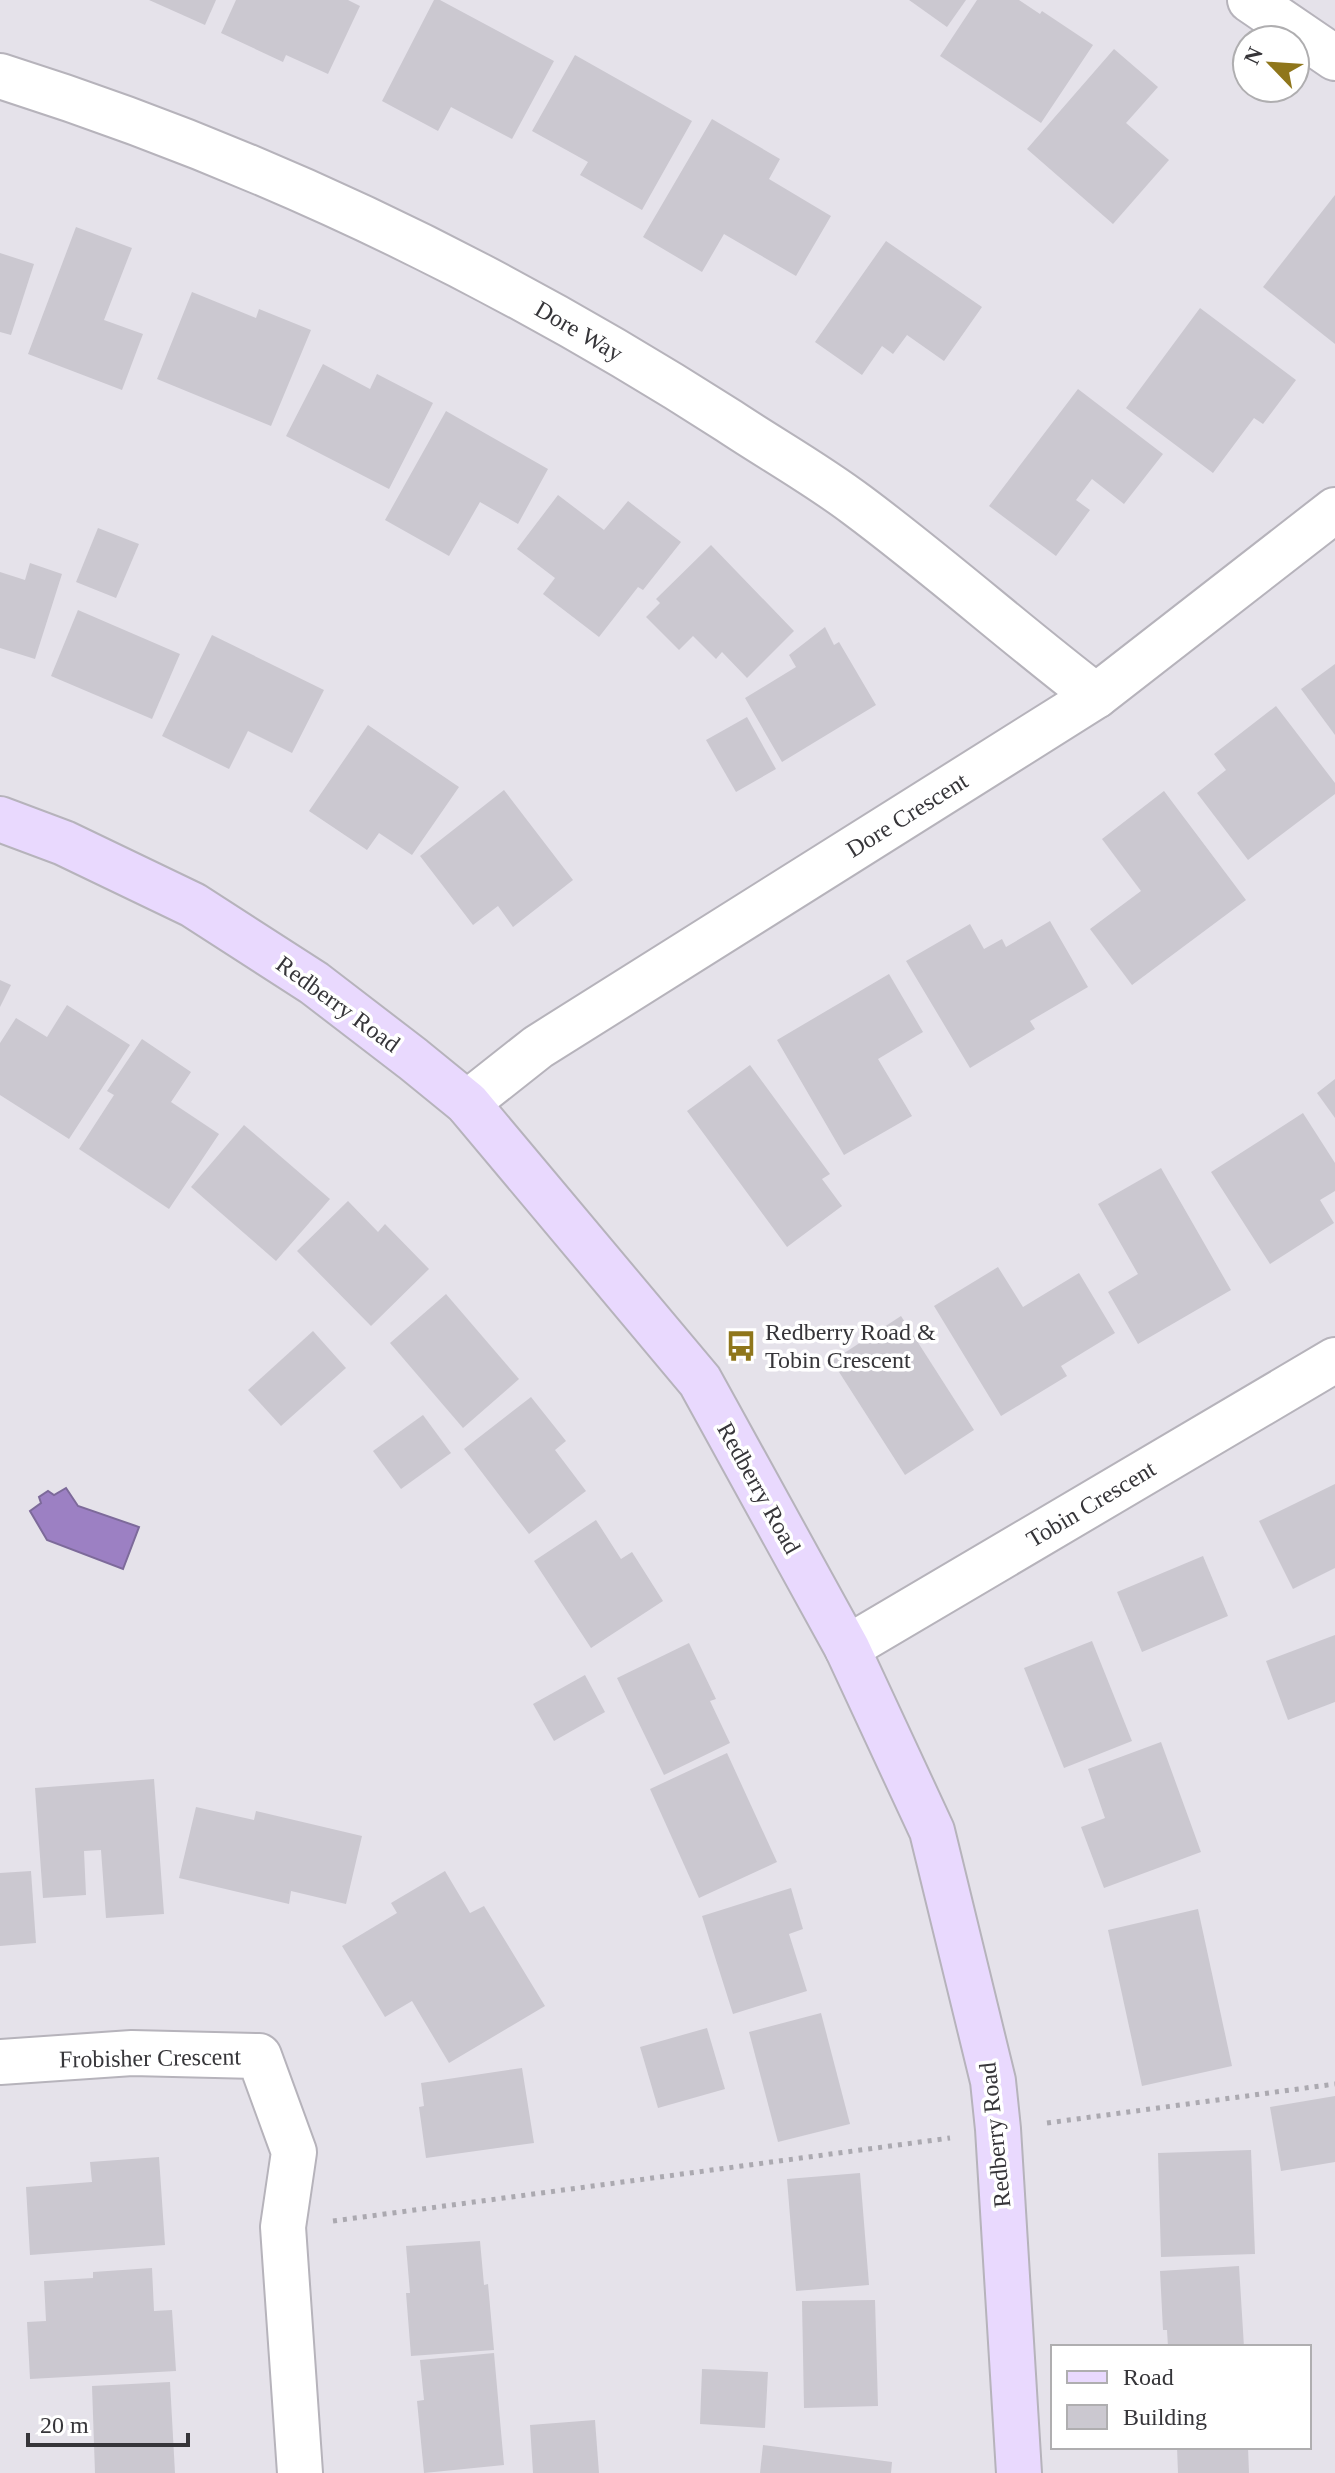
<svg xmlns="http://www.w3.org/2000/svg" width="1335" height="2473" viewBox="0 0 1335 2473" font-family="Georgia,serif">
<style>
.water{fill:#9c80c3;stroke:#7d6a9a;stroke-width:2}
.building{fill:#cbc8d0}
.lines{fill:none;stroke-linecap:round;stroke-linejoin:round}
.street-casing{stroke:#b6b3bb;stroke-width:48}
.secondary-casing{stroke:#b6b3bb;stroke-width:48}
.path{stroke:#aba9b0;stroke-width:5;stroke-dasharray:4 6;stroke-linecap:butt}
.street{stroke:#fff;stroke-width:44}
.secondary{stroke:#e9d9fe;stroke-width:44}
.labels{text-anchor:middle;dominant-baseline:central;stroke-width:7;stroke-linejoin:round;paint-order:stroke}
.street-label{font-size:24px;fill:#363539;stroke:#fff}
.poi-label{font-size:24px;fill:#363539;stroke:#fff;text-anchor:start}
</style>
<rect width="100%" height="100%" fill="#e5e2ea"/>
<path class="water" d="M66 1488 78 1506 139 1527 123 1569 47 1540 30 1511 41 1503 39 1497 48 1491 54 1495Z"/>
<g class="building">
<path d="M149 0H216L205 25Z"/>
<path d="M236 0H348L360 6 328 74 286 55 283 62 221 33Z"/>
<path d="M434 0H440L554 61 512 139 451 107 438 131 382 101Z"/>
<path d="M909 0H966L947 27Z"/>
<path d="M977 0H1019L1040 14 1042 11 1093 45 1041 123 940 56Z"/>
<path d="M1114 49 1158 87 1126 123 1169 160 1113 224 1027 149Z"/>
<path d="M575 55 692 121 642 210 580 175 588 162 532 131Z"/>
<path d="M712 119 780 159 769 179 831 216 796 276 724 234 702 272 643 237Z"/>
<path d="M1335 195V344L1263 287Z"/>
<path d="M76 227 132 248 104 320 143 334 122 390 28 354Z"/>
<path d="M886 241 982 307 944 361 907 335 893 354 882 346 862 375 815 342Z"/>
<path d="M0 253 34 264 11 335 0 332Z"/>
<path d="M192 292 256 318 259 309 311 330 271 426 157 379Z"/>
<path d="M1200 308 1296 380 1263 424 1254 418 1213 473 1126 408Z"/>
<path d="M323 364 370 389 377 374 433 403 389 489 286 436Z"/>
<path d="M1078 389 1163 454 1124 504 1092 479 1076 500 1090 510 1056 556 989 506Z"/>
<path d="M446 411 548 469 518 524 480 502 449 556 385 520Z"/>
<path d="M558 495 604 530 628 501 681 542 643 590 638 587 599 637 543 594 555 578 517 549Z"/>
<path d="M98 528 139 544 116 598 76 582Z"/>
<path d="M711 545 794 631 747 678 722 652 716 659 693 636 679 650 646 617 660 603 656 599Z"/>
<path d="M30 563 62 574 35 659 0 648V572L25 580Z"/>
<path d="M78 610 180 654 152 719 51 676Z"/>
<path d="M825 627 834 645 839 642 876 705 782 762 745 698 796 667 789 655Z"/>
<path d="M212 635 324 690 292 753 248 731 229 769 162 736Z"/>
<path d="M1335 664V735L1301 689Z"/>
<path d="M1276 706 1335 783V794L1248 860 1197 793 1226 770 1214 754Z"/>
<path d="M747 717 776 769 736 792 706 740Z"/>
<path d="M368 725 459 787 412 855 379 833 367 850 309 811Z"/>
<path d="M504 790 573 880 513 927 498 906 473 925 420 856Z"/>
<path d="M1164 791 1246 900 1132 985 1090 929 1141 891 1102 839Z"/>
<path d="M1050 921 1088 987 1030 1021 1035 1029 970 1068 906 961 970 924 984 949 1002 939 1006 947Z"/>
<path d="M889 974 923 1032 878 1059 912 1116 844 1155 777 1040Z"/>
<path d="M0 980 11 985 0 1007Z"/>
<path d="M67 1005 130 1045 69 1139 0 1095V1043L16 1018 47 1037Z"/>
<path d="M142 1039 191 1072 171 1102 219 1134 169 1209 79 1149 114 1095 107 1091Z"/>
<path d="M750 1065 830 1174 822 1179 842 1206 787 1247 687 1111Z"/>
<path d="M1335 1079V1118L1317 1093Z"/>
<path d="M1303 1113 1335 1163V1191L1320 1200 1334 1223 1270 1264 1211 1172Z"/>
<path d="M244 1125 330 1199 276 1261 191 1187Z"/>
<path d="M1161 1168 1231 1290 1138 1344 1108 1292 1138 1274 1098 1204Z"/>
<path d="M348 1201 378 1232 385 1224 429 1269 371 1326 297 1251Z"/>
<path d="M998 1267 1023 1307 1079 1273 1115 1333 1061 1366 1067 1376 1001 1416 934 1306Z"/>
<path d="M446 1294 519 1379 463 1428 390 1343Z"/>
<path d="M901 1316 974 1430 905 1475 832 1361Z"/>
<path d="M313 1331 346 1368 281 1426 248 1390Z"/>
<path d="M531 1397 566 1441 555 1450 586 1491 529 1534 464 1449Z"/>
<path d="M423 1415 451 1453 401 1489 373 1451Z"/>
<path d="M1335 1484V1568L1293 1589 1259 1521Z"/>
<path d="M596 1520 621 1559 632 1552 663 1601 591 1648 534 1561Z"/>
<path d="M1203 1556 1228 1616 1142 1652 1117 1592Z"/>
<path d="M1335 1635V1702L1288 1720 1266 1661Z"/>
<path d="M1092 1641 1132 1741 1064 1768 1024 1668Z"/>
<path d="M689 1643 716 1699 710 1701 730 1743 664 1775 617 1678Z"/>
<path d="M585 1675 605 1712 554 1741 533 1704Z"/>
<path d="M1161 1742 1201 1852 1104 1888 1081 1827 1105 1818 1088 1769Z"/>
<path d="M727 1753 777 1862 699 1898 650 1789Z"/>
<path d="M154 1779 164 1914 106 1918 101 1850 84 1851 86 1895 43 1898 35 1788Z"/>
<path d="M196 1807 254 1820 256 1811 362 1836 346 1904 291 1891 289 1904 179 1878Z"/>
<path d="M31 1871 36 1943 0 1946V1873Z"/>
<path d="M445 1871 470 1913 484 1906 545 2006 449 2063 412 2001 385 2017 342 1946 397 1913 391 1903Z"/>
<path d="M791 1888 803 1929 789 1934 807 1991 733 2014 702 1916Z"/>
<path d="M1198 1909 1232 2066 1142 2086 1108 1930Z"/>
<path d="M821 2013 850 2124 778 2142 749 2032Z"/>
<path d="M707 2028 725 2089 658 2108 640 2047Z"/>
<path d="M522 2068 534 2143 426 2158 419 2107 424 2106 421 2083Z"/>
<path d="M1335 2096V2162L1281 2171 1270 2107Z"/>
<path d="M1251 2150 1255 2254 1161 2257 1158 2153Z"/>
<path d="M159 2157 165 2245 30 2255 26 2187 92 2182 90 2162Z"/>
<path d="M860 2173 869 2285 796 2291 787 2179Z"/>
<path d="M480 2241 484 2285 488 2284 494 2350 411 2356 406 2293H410L406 2246Z"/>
<path d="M1239 2266 1244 2347H1168L1167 2330H1163L1160 2271Z"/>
<path d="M152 2268 154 2311 172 2310 176 2371 30 2379 27 2322 46 2321 44 2281 93 2278V2272Z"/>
<path d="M875 2300 878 2406 804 2408 802 2301Z"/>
<path d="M494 2353 504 2465 424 2473 417 2401 424 2400 420 2360Z"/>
<path d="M702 2369 768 2372 765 2428 700 2424Z"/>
<path d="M170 2382 175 2473H95L92 2386Z"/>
<path d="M595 2420 599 2473H533L530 2425Z"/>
<path d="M763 2445 892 2462 891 2473H760Z"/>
<path d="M1177 2447H1248L1249 2473H1178Z"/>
</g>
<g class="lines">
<defs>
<g id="street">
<path d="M1250 0 1335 58"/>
<path d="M0 76C257 157 502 275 729 421 771 449 816 474 857 505 939 566 1015 634 1096 696"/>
<path d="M467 1103 538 1047 1096 696 1335 510"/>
<path d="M847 1648 1335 1360"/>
<path d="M0 2062 132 2053 259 2056 294 2152 283 2227 300 2473"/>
</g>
<path id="secondary" d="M0 819 64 843 193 905 314 983 413 1059 467 1103 700 1381 847 1648 932 1831 993 2081 998 2129 1019 2473"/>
</defs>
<use href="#street" class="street-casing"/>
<use href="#secondary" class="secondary-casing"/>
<g class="path">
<path d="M1047 2123 1335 2084"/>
<path d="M333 2221 950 2138"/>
</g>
<use href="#street" class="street"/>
<use href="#secondary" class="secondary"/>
</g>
<defs>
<symbol id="bus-bare" viewBox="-9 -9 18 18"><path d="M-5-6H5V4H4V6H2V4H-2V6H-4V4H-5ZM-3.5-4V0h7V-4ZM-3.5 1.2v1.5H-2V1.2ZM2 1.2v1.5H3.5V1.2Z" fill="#8f761b" stroke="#fff" stroke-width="2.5" paint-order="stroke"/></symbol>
</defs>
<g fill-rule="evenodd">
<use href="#bus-bare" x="719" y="1324" width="44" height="44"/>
</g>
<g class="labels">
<g class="street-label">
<text transform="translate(579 331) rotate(30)">Dore Way</text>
<text transform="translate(907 815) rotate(-32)">Dore Crescent</text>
<text transform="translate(338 1004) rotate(36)">Redberry Road</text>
<text transform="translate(759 1488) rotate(61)">Redberry Road</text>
<text transform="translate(1091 1504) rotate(-31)">Tobin Crescent</text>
<text transform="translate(150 2058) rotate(-1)">Frobisher Crescent</text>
<text transform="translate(995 2135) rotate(-96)">Redberry Road</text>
</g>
<g class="poi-label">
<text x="765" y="1332">Redberry Road &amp;<tspan x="765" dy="28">Tobin Crescent</tspan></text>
</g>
</g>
<rect x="1051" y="2345" width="260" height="104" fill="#ffffff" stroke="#afaeb0" stroke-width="2"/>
<rect x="1067" y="2371" width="40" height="12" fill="#e9d9fe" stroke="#afaeb0" stroke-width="2"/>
<text x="1123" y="2385" font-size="24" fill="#363539">Road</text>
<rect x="1067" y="2405" width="40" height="24" fill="#cbc8d0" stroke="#afaeb0" stroke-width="2"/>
<text x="1123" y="2425" font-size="24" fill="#363539">Building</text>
<g transform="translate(1271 64) rotate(295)"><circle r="38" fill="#ffffff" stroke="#afaeb0" stroke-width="2"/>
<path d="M0-6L14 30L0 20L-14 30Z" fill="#8f761b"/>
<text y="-12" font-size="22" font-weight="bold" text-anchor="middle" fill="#363539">N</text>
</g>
<path d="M28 2433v12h160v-12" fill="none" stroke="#363539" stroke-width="4"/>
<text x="40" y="2433" font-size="24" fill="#363539" stroke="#ffffff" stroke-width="6" paint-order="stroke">20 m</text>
</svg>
